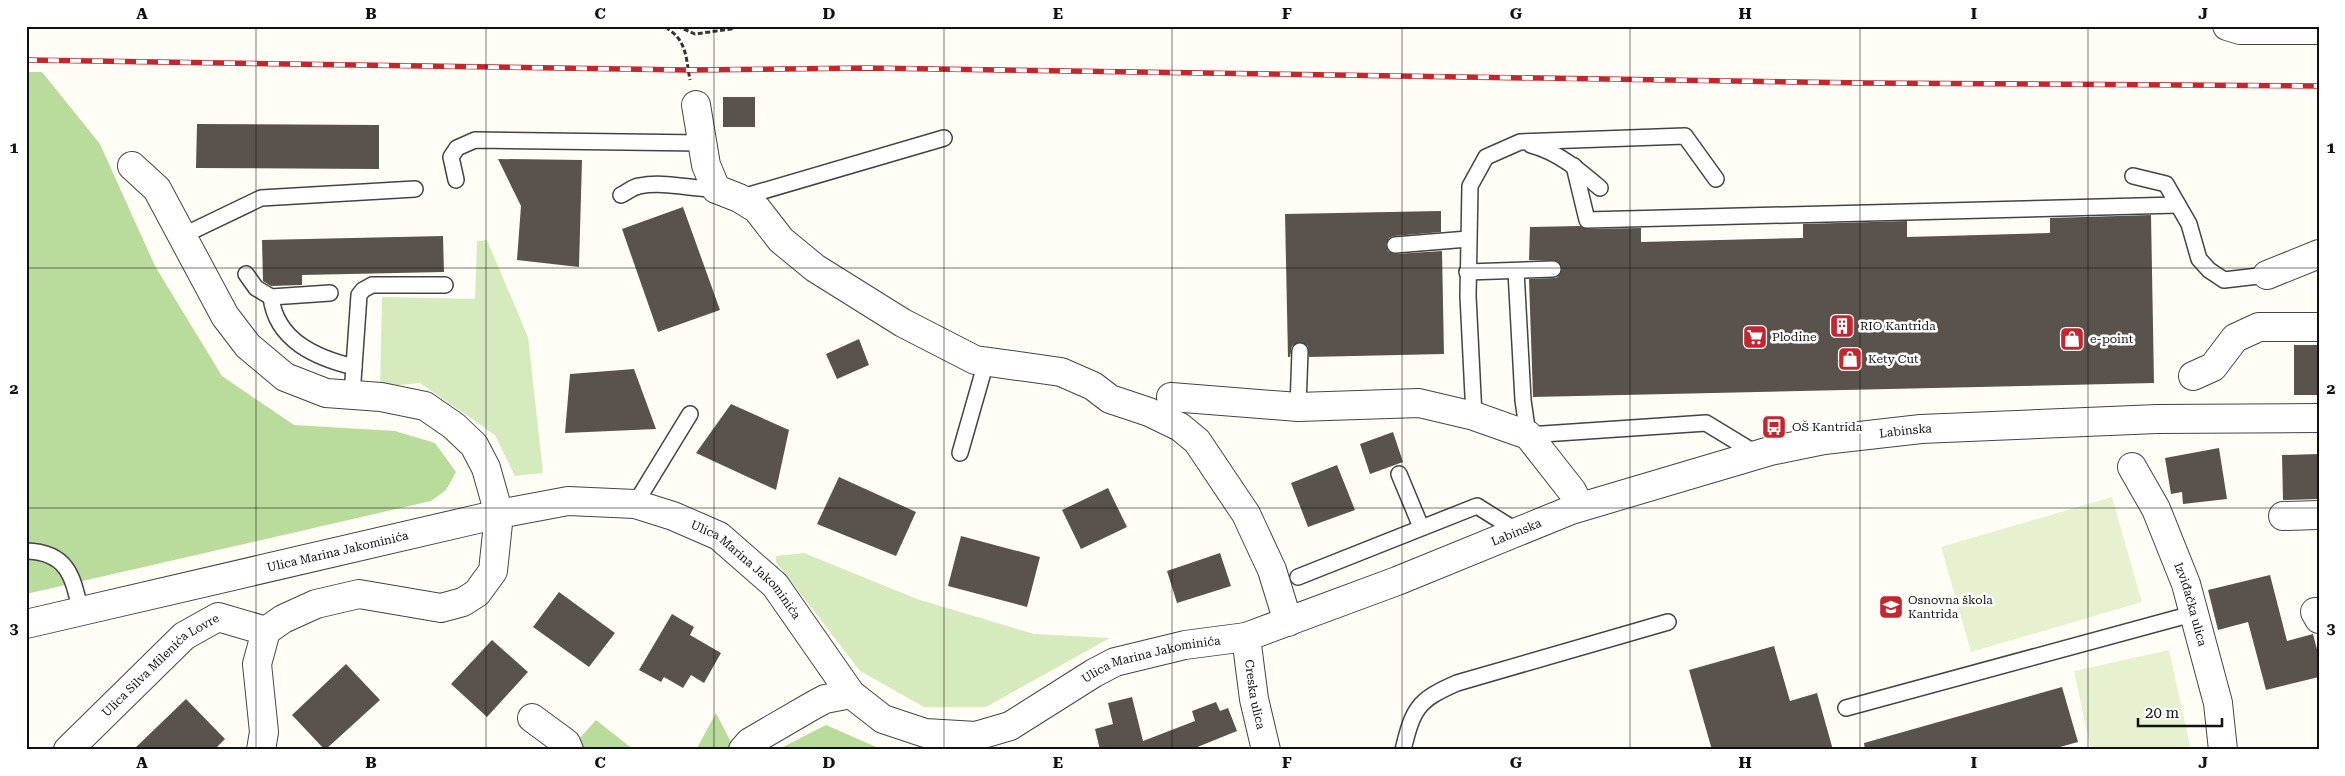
<svg xmlns="http://www.w3.org/2000/svg" width="2345" height="776" viewBox="0 0 2345 776" font-family="'Roboto Serif',serif">
<style>
.green{fill:#d5ebbd}
.forest{fill:#b9dc9c}
.pitch{fill:#e6f2cf}
.building{fill:#5a524d}
.lines{fill:none;stroke-linecap:round;stroke-linejoin:round}
.lane-casing{stroke:#444;stroke-width:18}
.street-casing{stroke:#444;stroke-width:30}
.path{stroke:#333;stroke-width:3;stroke-dasharray:5 2.5;stroke-linecap:butt}
.lane{stroke:#fff;stroke-width:15}
.street{stroke:#fff;stroke-width:28}
.rail-casing{stroke:#c4262e;stroke-width:5.5}
.rail{stroke:#fff;stroke-width:4;stroke-dasharray:11;stroke-linecap:butt}
.grid{fill:none;stroke:#111;stroke-width:1;stroke-opacity:0.55}
.labels{text-anchor:middle;dominant-baseline:central;stroke-width:5;stroke-linejoin:round;paint-order:stroke}
.poi-label{font-size:12px;fill:#111;stroke:#fff;text-anchor:start}
.street-label{font-size:12px;fill:#111;stroke:#fff}
.neatline{fill:none;stroke:#111;stroke-width:2}
.grid-label{font-size:16px;text-anchor:middle;font-weight:bold;fill:#111}
</style>
<rect width="100%" height="100%" fill="#fffdf5"/>
<g class="green">
<path d="M487 240 528 337 543 473 515 476 495 435 420 383 380 387 382 297 475 299 477 241Z"/>
<path d="M804 553 917 599 1034 634 1110 638 986 707H924L860 671 776 562V556Z"/>
</g>
<g class="forest">
<path d="M26 72H42L100 144 155 266 222 376 294 425 395 431 435 443 456 472 446 490 431 501 26 594Z"/>
<path d="M716 713 734 748 696 750Z"/>
<path d="M596 720 634 750H583L579 739Z"/>
<path d="M826 725 883 750H777Z"/>
</g>
<g class="pitch">
<path d="M2112 497 2142 602 1971 652 1941 547Z"/>
<path d="M2169 650 2191 750H2091L2074 671Z"/>
</g>
<g class="building">
<rect x="723" y="97" width="32" height="30"/>
<path d="M197 124 379 125V169L196 168Z"/>
<path d="M498 159 582 160 579 267 517 260 521 206Z"/>
<path d="M683 207 720 310 658 332 622 229Z"/>
<path d="M1441 211V232L1394 236 1389 238 1386 245 1388 251 1395 254 1442 251 1444 354 1309 357 1308 346 1300 342 1292 346 1290 357H1288L1285 214Z"/>
<path d="M2151 215 2154 383 1533 397 1529 279 1554 278 1558 277 1562 269 1557 261 1529 260 1530 227 1580 226 1587 229 1641 228V242L1803 238V224L1907 221V237L2050 233V218Z"/>
<path d="M443 236 444 272 302 275V285L271 286 263 281 262 240Z"/>
<path d="M859 339 869 365 837 379 826 354Z"/>
<rect x="2294" y="345" width="25" height="50"/>
<path d="M634 369 656 429 565 433 570 374Z"/>
<path d="M731 404 789 430 776 490 696 453Z"/>
<path d="M1393 432 1403 462 1370 474 1360 444Z"/>
<path d="M2219 448 2227 499 2183 504 2182 492 2171 494 2165 458Z"/>
<path d="M2319 454V499L2283 500 2282 455Z"/>
<path d="M1337 465 1355 510 1308 527 1291 483Z"/>
<path d="M839 477 916 512 896 556 817 524Z"/>
<path d="M1108 488 1127 527 1081 549 1062 510Z"/>
<path d="M961 536 1040 557 1027 607 948 586Z"/>
<path d="M1220 553 1231 586 1177 603 1167 571Z"/>
<path d="M2270 575 2287 641 2313 634 2319 657V677L2266 690 2248 622 2218 630 2208 590Z"/>
<path d="M559 592 615 633 589 667 533 627Z"/>
<path d="M672 614 694 627 690 635 721 653 704 683 691 675 683 688 664 677 661 682 639 670Z"/>
<path d="M492 640 528 672 487 717 451 684Z"/>
<path d="M1774 646 1790 701 1817 693 1833 750H1712L1689 670Z"/>
<path d="M346 664 380 700 325 750 292 715Z"/>
<path d="M2062 687 2078 742 2049 750H1865L1864 743Z"/>
<path d="M1132 697 1143 741 1195 721 1192 711 1216 702 1220 711 1228 708 1237 731 1190 750H1100L1095 729 1113 724 1108 703Z"/>
<path d="M186 699 225 739 214 750H133Z"/>
</g>
<g class="lines">
<defs>
<g id="lane">
<path d="M1531 145C1558 152 1579 170 1600 188"/>
<path d="M1574 166 1587 220 2178 205"/>
<path d="M2133 176 2166 184 2189 224 2199 259 2209 270 2224 280 2267 275"/>
<path d="M456 180 451 157 457 148 475 140 702 143"/>
<path d="M621 195C627 192 633 187 639 186 664 181 691 189 716 189"/>
<path d="M739 198 944 138"/>
<path d="M182 236 261 198 415 189"/>
<path d="M1395 245 1468 239"/>
<path d="M1516 271 1523 400 1528 435 1706 423 1757 454"/>
<path d="M1467 272 1553 269"/>
<path d="M246 274 256 288 271 297"/>
<path d="M330 293 271 297C276 341 317 358 354 367"/>
<path d="M352 395 359 295 363 290 372 285H445"/>
<path d="M1298 407 1300 351"/>
<path d="M1474 416 1468 296 1470 186 1486 157 1520 142 1685 136 1716 179"/>
<path d="M960 453 986 362"/>
<path d="M1399 474 1421 527"/>
<path d="M635 504 690 414"/>
<path d="M26 551C69 552 73 578 81 613"/>
<path d="M1298 577 1477 506 1517 531"/>
<path d="M1846 708 2192 614"/>
<path d="M1403 750C1413 708 1418 700 1457 683L1668 622"/>
</g>
<g id="street">
<path d="M2227 26 2240 30H2319"/>
<path d="M696 105 706 165 716 189 739 198 757 209 781 240 815 268 903 323 975 360 1061 372 1093 386 1110 399 1149 412 1180 427 1197 441 1246 514 1272 570 1288 622"/>
<path d="M132 166 157 189 225 316 248 346 285 377 326 393 381 397 425 406 454 426 474 445 486 468 499 514 493 571 477 593 463 602 441 608 359 594 316 604 283 619 266 631 257 664 264 732 261 750"/>
<path d="M2267 275 2319 254"/>
<path d="M2193 376 2213 367 2235 338 2259 327H2319"/>
<path d="M1171 397 1298 407 1419 403 1474 416 1528 435 1572 491 1580 507"/>
<path id="s1" d="M2132 467 2156 509 2186 584 2218 703 2223 750"/>
<path d="M2283 516 2319 515"/>
<path d="M2319 612H2315L2319 619"/>
<path id="s2" d="M26 624 499 514 568 501 635 504 673 516 719 536 775 585 851 694 883 719 925 733 976 736 1010 726 1094 673 1115 662 1185 645 1246 637 1397 581 1571 510 1770 451 1824 440 1921 429 2157 419 2319 418"/>
<path id="s3" d="M1246 637 1254 699 1266 750"/>
<path d="M532 718 566 743 569 750"/>
<path id="s4" d="M68 750 184 636 218 617 266 631"/>
<path d="M743 750 750 742 812 706 825 699 851 694"/>
</g>
</defs>
<use href="#lane" class="lane-casing"/>
<use href="#street" class="street-casing"/>
<g class="path">
<path d="M669 26 668 29C687 41 686 59 690 80"/>
<path d="M677 26 695 34 731 29 738 26"/>
</g>
<use href="#lane" class="lane"/>
<use href="#street" class="street"/>
<defs>
<path id="rail" d="M26 60 688 70 867 68 1866 83 2319 86"/>
</defs>
<use href="#rail" class="rail-casing"/>
<use href="#rail" class="rail"/>
</g>
<path class="grid" d="M256 26V750M486 26V750M714 26V750M944 26V750M1172 26V750M1402 26V750M1630 26V750M1860 26V750M2088 26V750M26 268H2319M26 508H2319"/>
<defs>
<symbol id="building-square" viewBox="-11 -11 22 22"><rect x="-9" y="-9" width="18" height="18" rx="4" fill="#c4262e" stroke="#fff"/><path d="M-4-6H4V6H1V3H-1V6H-4ZM-2.5-4.3h1.7v1.8h-1.7ZM.8-4.3h1.7v1.8H.8ZM-2.5-1h1.7V.8h-1.7ZM.8-1h1.7V.8H.8Z" fill="#fff"/></symbol>
<symbol id="supermarket-square" viewBox="-11 -11 22 22"><rect x="-9" y="-9" width="18" height="18" rx="4" fill="#c4262e" stroke="#fff"/><path d="M-6-5.5h2.5l.6 2H6L4.5 2H-2.5L-4.4-4H-6ZM-1.5 3.2a1.3 1.3 0 1 0 .1 0ZM3 3.2a1.3 1.3 0 1 0 .1 0Z" fill="#fff"/></symbol>
<symbol id="shop-square" viewBox="-11 -11 22 22"><rect x="-9" y="-9" width="18" height="18" rx="4" fill="#c4262e" stroke="#fff"/><path d="M-5-2.5h2.3a2.7 3.5 0 0 1 5.4 0H5L5.5 6h-11ZM-1.5-2.5h3a1.5 2.3 0 0 0-3 0Z" fill="#fff"/></symbol>
<symbol id="bus-square" viewBox="-11 -11 22 22"><rect x="-9" y="-9" width="18" height="18" rx="4" fill="#c4262e" stroke="#fff"/><path d="M-5-6H5V4H4V6H2V4H-2V6H-4V4H-5ZM-3.5-4V0h7V-4ZM-3.5 1.2v1.5H-2V1.2ZM2 1.2v1.5H3.5V1.2Z" fill="#fff"/></symbol>
<symbol id="school-square" viewBox="-11 -11 22 22"><rect x="-9" y="-9" width="18" height="18" rx="4" fill="#c4262e" stroke="#fff"/><path d="M0-5L7-2L0 1L-7-2ZM-4 1L0 2.5L4 1V4Q0 6-4 4Z" fill="#fff"/></symbol>
</defs>
<g fill-rule="evenodd">
<use href="#building-square" x="1828" y="312" width="28" height="28"/>
<use href="#supermarket-square" x="1741" y="323" width="28" height="28"/>
<use href="#shop-square" x="2058" y="325" width="28" height="28"/>
<use href="#shop-square" x="1836" y="345" width="28" height="28"/>
<use href="#bus-square" x="1760" y="413" width="28" height="28"/>
<use href="#school-square" x="1877" y="593" width="28" height="28"/>
</g>
<g class="labels">
<g class="poi-label">
<text x="1860" y="326">RIO Kantrida</text>
<text x="1772" y="337">Plodine</text>
<text x="2090" y="339">e-point</text>
<text x="1868" y="359">Kety Cut</text>
<text x="1792" y="427">OŠ Kantrida</text>
<text x="1908" y="600">Osnovna škola<tspan x="1908" dy="14">Kantrida</tspan></text>
</g>
<g class="street-label">
<text stroke="none"><textPath href="#s2" startOffset="2042">Labinska</textPath></text>
<text stroke="none"><textPath href="#s2" startOffset="1638">Labinska</textPath></text>
<text stroke="none"><textPath href="#s2" startOffset="320">Ulica Marina Jakominića</textPath></text>
<text stroke="none"><textPath href="#s2" startOffset="755">Ulica Marina Jakominića</textPath></text>
<text stroke="none"><textPath href="#s1" startOffset="150">Izviđačka ulica</textPath></text>
<text stroke="none"><textPath href="#s2" startOffset="1250">Ulica Marina Jakominića</textPath></text>
<text stroke="none"><textPath href="#s4" startOffset="126">Ulica Silva Milenića Lovre</textPath></text>
<text stroke="none"><textPath href="#s3" startOffset="58">Creska ulica</textPath></text>
</g>
</g>
<rect width="2345" height="776" fill="none" stroke="#ffffff" stroke-width="55"/>
<path d="M2138 718v8h84v-8" fill="none" stroke="#111111" stroke-width="2.5"/>
<text x="2145" y="718" font-size="15" fill="#111111" stroke="#ffffff" stroke-width="4" paint-order="stroke">20 m</text>
<rect x="28" y="28" width="2290" height="720" class="neatline"/>
<g class="grid-label">
<text x="142" y="19">A</text>
<text x="371" y="19">B</text>
<text x="600" y="19">C</text>
<text x="829" y="19">D</text>
<text x="1058" y="19">E</text>
<text x="1287" y="19">F</text>
<text x="1516" y="19">G</text>
<text x="1745" y="19">H</text>
<text x="1974" y="19">I</text>
<text x="2203" y="19">J</text>
<text x="14" y="153">1</text>
<text x="2331" y="153">1</text>
<text x="14" y="394">2</text>
<text x="2331" y="394">2</text>
<text x="14" y="634">3</text>
<text x="2331" y="634">3</text>
<text x="142" y="768">A</text>
<text x="371" y="768">B</text>
<text x="600" y="768">C</text>
<text x="829" y="768">D</text>
<text x="1058" y="768">E</text>
<text x="1287" y="768">F</text>
<text x="1516" y="768">G</text>
<text x="1745" y="768">H</text>
<text x="1974" y="768">I</text>
<text x="2203" y="768">J</text>
</g>
</svg>
